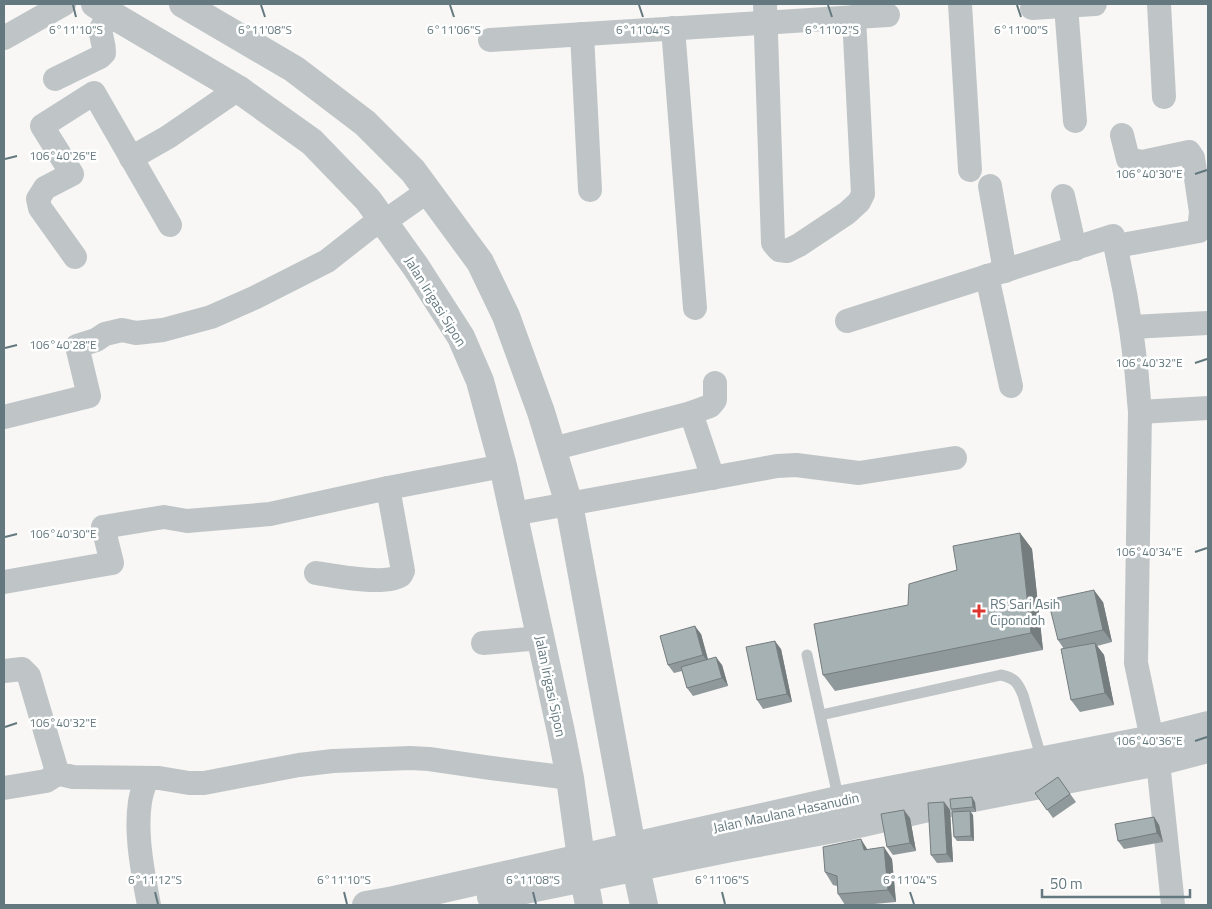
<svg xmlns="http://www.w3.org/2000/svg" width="1212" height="909" viewBox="0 0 1212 909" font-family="'Titillium Web',sans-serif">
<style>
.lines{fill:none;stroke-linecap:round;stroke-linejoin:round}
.service{stroke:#bfc5c7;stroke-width:11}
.minor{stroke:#bfc5c7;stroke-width:24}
.tertiary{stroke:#bfc5c7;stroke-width:28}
.wall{fill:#8f989b}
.shaded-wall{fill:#747c7e}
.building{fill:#a6b1b4;stroke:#747c7e}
.ticks{fill:none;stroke:#64797f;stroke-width:2}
.poi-dot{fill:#de362f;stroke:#fff;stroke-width:2}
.labels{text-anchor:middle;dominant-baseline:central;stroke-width:5;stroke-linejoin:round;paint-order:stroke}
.street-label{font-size:14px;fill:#64797f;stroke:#fff}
.poi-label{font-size:14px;fill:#64797f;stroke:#fff;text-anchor:start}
.ticks-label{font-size:12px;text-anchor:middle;fill:#64797f;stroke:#fff;stroke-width:5;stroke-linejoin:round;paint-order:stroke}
</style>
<rect width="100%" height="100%" fill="#f8f7f5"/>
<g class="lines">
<g class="service">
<path d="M807 655 839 801"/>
<path d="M821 715 1001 675C1015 678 1018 683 1023 695L1042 760"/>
</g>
<g class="minor">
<path d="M765 4 773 243 779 250 787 251 799 245 847 213 859 202 863 194 854 17"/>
<path d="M960 4 970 170"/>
<path d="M1159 4 1164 97"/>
<path d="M1066 6 1075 121"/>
<path d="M1032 8 1095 4"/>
<path d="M673 28 695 308"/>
<path d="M582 34 590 190"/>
<path d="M4 38 64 4"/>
<path d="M490 40 888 15"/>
<path d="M55 79 100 57 104 53C104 32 92 31 114 16"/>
<path d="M131 158 168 137 238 89"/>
<path d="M990 186 1005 271"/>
<path d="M1063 196 1075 249"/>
<path d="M1116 246 1199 231 1201 212 1193 158 1189 152 1142 162 1128 159 1122 135"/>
<path d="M75 257 40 208 38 199 45 188 72 174 42 126 94 93 170 225"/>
<path d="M987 276 1011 386"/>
<path d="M847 321 1113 236C1127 295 1136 353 1140 412L1136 663 1152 739"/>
<path d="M1132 327 1208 323"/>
<path d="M1140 412 1208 408"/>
<path d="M691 413 710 406 715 400V383"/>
<path d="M4 417 89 396 77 346 96 340 105 334 122 330 136 333 163 330 211 317 254 298 327 261 369 228 391 217 428 191"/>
<path d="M552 449 691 413 713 478"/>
<path d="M513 514 777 466 796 465 859 473 955 458"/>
<path d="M316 573C334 576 387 586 401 575L403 571 388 488"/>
<path d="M4 582 112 563 103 527 164 517 187 521 270 514 388 488 503 466"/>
<path d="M483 643 541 638"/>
<path d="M4 671 22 669 29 676 56 768 60 774 73 777 159 778 189 783H204L299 765 333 761 410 758 429 759 491 768 570 778"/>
<path d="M1158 762 1173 905"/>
<path d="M146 779C144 787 141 794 140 802 135 833 143 874 149 905"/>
<path d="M4 788 46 781 59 773"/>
</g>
<g class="tertiary">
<path d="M95 4 114 16 238 89 312 142 368 200 416 267 461 337 480 381 503 466 561 732 570 778 581 858"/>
<path d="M183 4 294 69 365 123 413 171 480 262 506 316 541 412 569 504 632 847"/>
<path d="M636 868 644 905"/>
<path d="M584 879 589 905"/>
<path d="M491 897 731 848 845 827 963 800 1158 762 1208 749"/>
<path d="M366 905 394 900 838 800 1152 739 1208 725"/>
</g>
</g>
<g class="wall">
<path d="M1020 533 1032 549 1043 650 835 691 823 675 908 605 957 570Z"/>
<path d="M1103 602 1112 642 1097 646 1104 655 1114 705 1080 712 1071 700 1064 649 1058 640Z"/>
<path d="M701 634 708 659 722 665 728 686 693 696 687 688 682 671 674 673 668 665Z"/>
<path d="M781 649 792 702 763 709 757 700Z"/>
<path d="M1058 777 1076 802 1053 818 1035 793Z"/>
<path d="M944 802 950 810 953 862 937 863 931 855Z"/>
<path d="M975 802 976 812H970L973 815 974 841H957L954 837 952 812 951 809Z"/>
<path d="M1154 817 1159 825 1163 842 1124 849 1118 841Z"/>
<path d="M910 818 916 851 893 855 887 847Z"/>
<path d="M868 849 892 859 896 902 863 905H845L838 894 837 886 833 885 825 872Z"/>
</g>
<g class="shaded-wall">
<path d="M1020 533 1032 549 1043 650 1031 633Z"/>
<path d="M1094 590 1103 602 1112 642 1103 630Z"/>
<path d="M695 626 701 634 709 664 703 655Z"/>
<path d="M775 641 781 649 792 702 787 694Z"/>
<path d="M1095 643 1104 655 1114 705 1105 693Z"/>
<path d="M716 657 722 665 728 686 722 678Z"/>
<path d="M972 797 975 802 976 812 973 807Z"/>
<path d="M944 802 950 810 953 862 947 854Z"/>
<path d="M904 810 910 818 916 851 910 843Z"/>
<path d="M970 811 973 815 974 841 971 836Z"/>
<path d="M1154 817 1159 825 1163 842 1157 833Z"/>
<path d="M861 839 869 852 864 850Z"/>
<path d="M884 847 892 859 896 902 888 890Z"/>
</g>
<g class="building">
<path d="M1020 533 1031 633 823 675 814 624 908 605 909 584 957 570 953 546Z"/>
<path d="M1094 590 1103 630 1058 640 1048 600Z"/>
<path d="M695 626 703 655 668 665 660 636Z"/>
<path d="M775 641 787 694 757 700 746 647Z"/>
<path d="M1095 643 1105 693 1071 700 1061 649Z"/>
<path d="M716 657 722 678 687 688 681 667Z"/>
<path d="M1058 777 1070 794 1047 810 1035 793Z"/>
<path d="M972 797 973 807 951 809 950 799Z"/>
<path d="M944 802 947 854 931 855 928 803Z"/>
<path d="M904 810 910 843 887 847 881 814Z"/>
<path d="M970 811 971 836 954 837 952 812Z"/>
<path d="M1154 817 1157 833 1118 841 1115 824Z"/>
<path d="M861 839 864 850 884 847 888 890 838 894 837 876 825 872 823 847Z"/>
</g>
<path class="ticks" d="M73 5 76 17M261 5 265 17M450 5 454 17M639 5 643 17M828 5 832 17M1017 5 1021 17M5 159 17 156M1195 174 1207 170M5 348 17 345M1195 363 1207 359M5 537 17 534M1195 552 1207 548M5 727 17 723M1195 741 1207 737M155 892 158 904M344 892 347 904M533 892 536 904M722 892 725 904M910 892 914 904"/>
<path class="poi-dot" d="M976.5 603.5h5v5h5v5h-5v5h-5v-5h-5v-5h5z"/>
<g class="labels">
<g class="street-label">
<text transform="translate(436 301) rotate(58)">Jalan Irigasi Sipon</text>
<text transform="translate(551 686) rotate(78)">Jalan Irigasi Sipon</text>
<text transform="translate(786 812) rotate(-12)">Jalan Maulana Hasanudin</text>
</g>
<g class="poi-label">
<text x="990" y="603">RS Sari Asih<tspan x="990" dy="16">Cipondoh</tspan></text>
</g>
</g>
<g class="ticks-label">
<text x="76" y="34">6°11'10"S</text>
<text x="265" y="34">6°11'08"S</text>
<text x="454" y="34">6°11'06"S</text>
<text x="643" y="34">6°11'04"S</text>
<text x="832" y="34">6°11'02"S</text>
<text x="1021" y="34">6°11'00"S</text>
<text x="63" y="160">106°40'26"E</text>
<text x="1149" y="178">106°40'30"E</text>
<text x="63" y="349">106°40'28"E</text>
<text x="1149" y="367">106°40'32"E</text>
<text x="63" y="538">106°40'30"E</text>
<text x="1149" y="556">106°40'34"E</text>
<text x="63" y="727">106°40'32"E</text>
<text x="1149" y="745">106°40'36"E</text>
<text x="155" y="884">6°11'12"S</text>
<text x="344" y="884">6°11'10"S</text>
<text x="533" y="884">6°11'08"S</text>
<text x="722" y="884">6°11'06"S</text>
<text x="910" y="884">6°11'04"S</text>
</g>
<rect width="1212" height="909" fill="none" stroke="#64797f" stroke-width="10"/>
<path d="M1042 889v8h148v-8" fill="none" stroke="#64797f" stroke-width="2.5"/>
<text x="1050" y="889" font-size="15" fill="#64797f" stroke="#ffffff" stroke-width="4" paint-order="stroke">50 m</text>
</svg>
